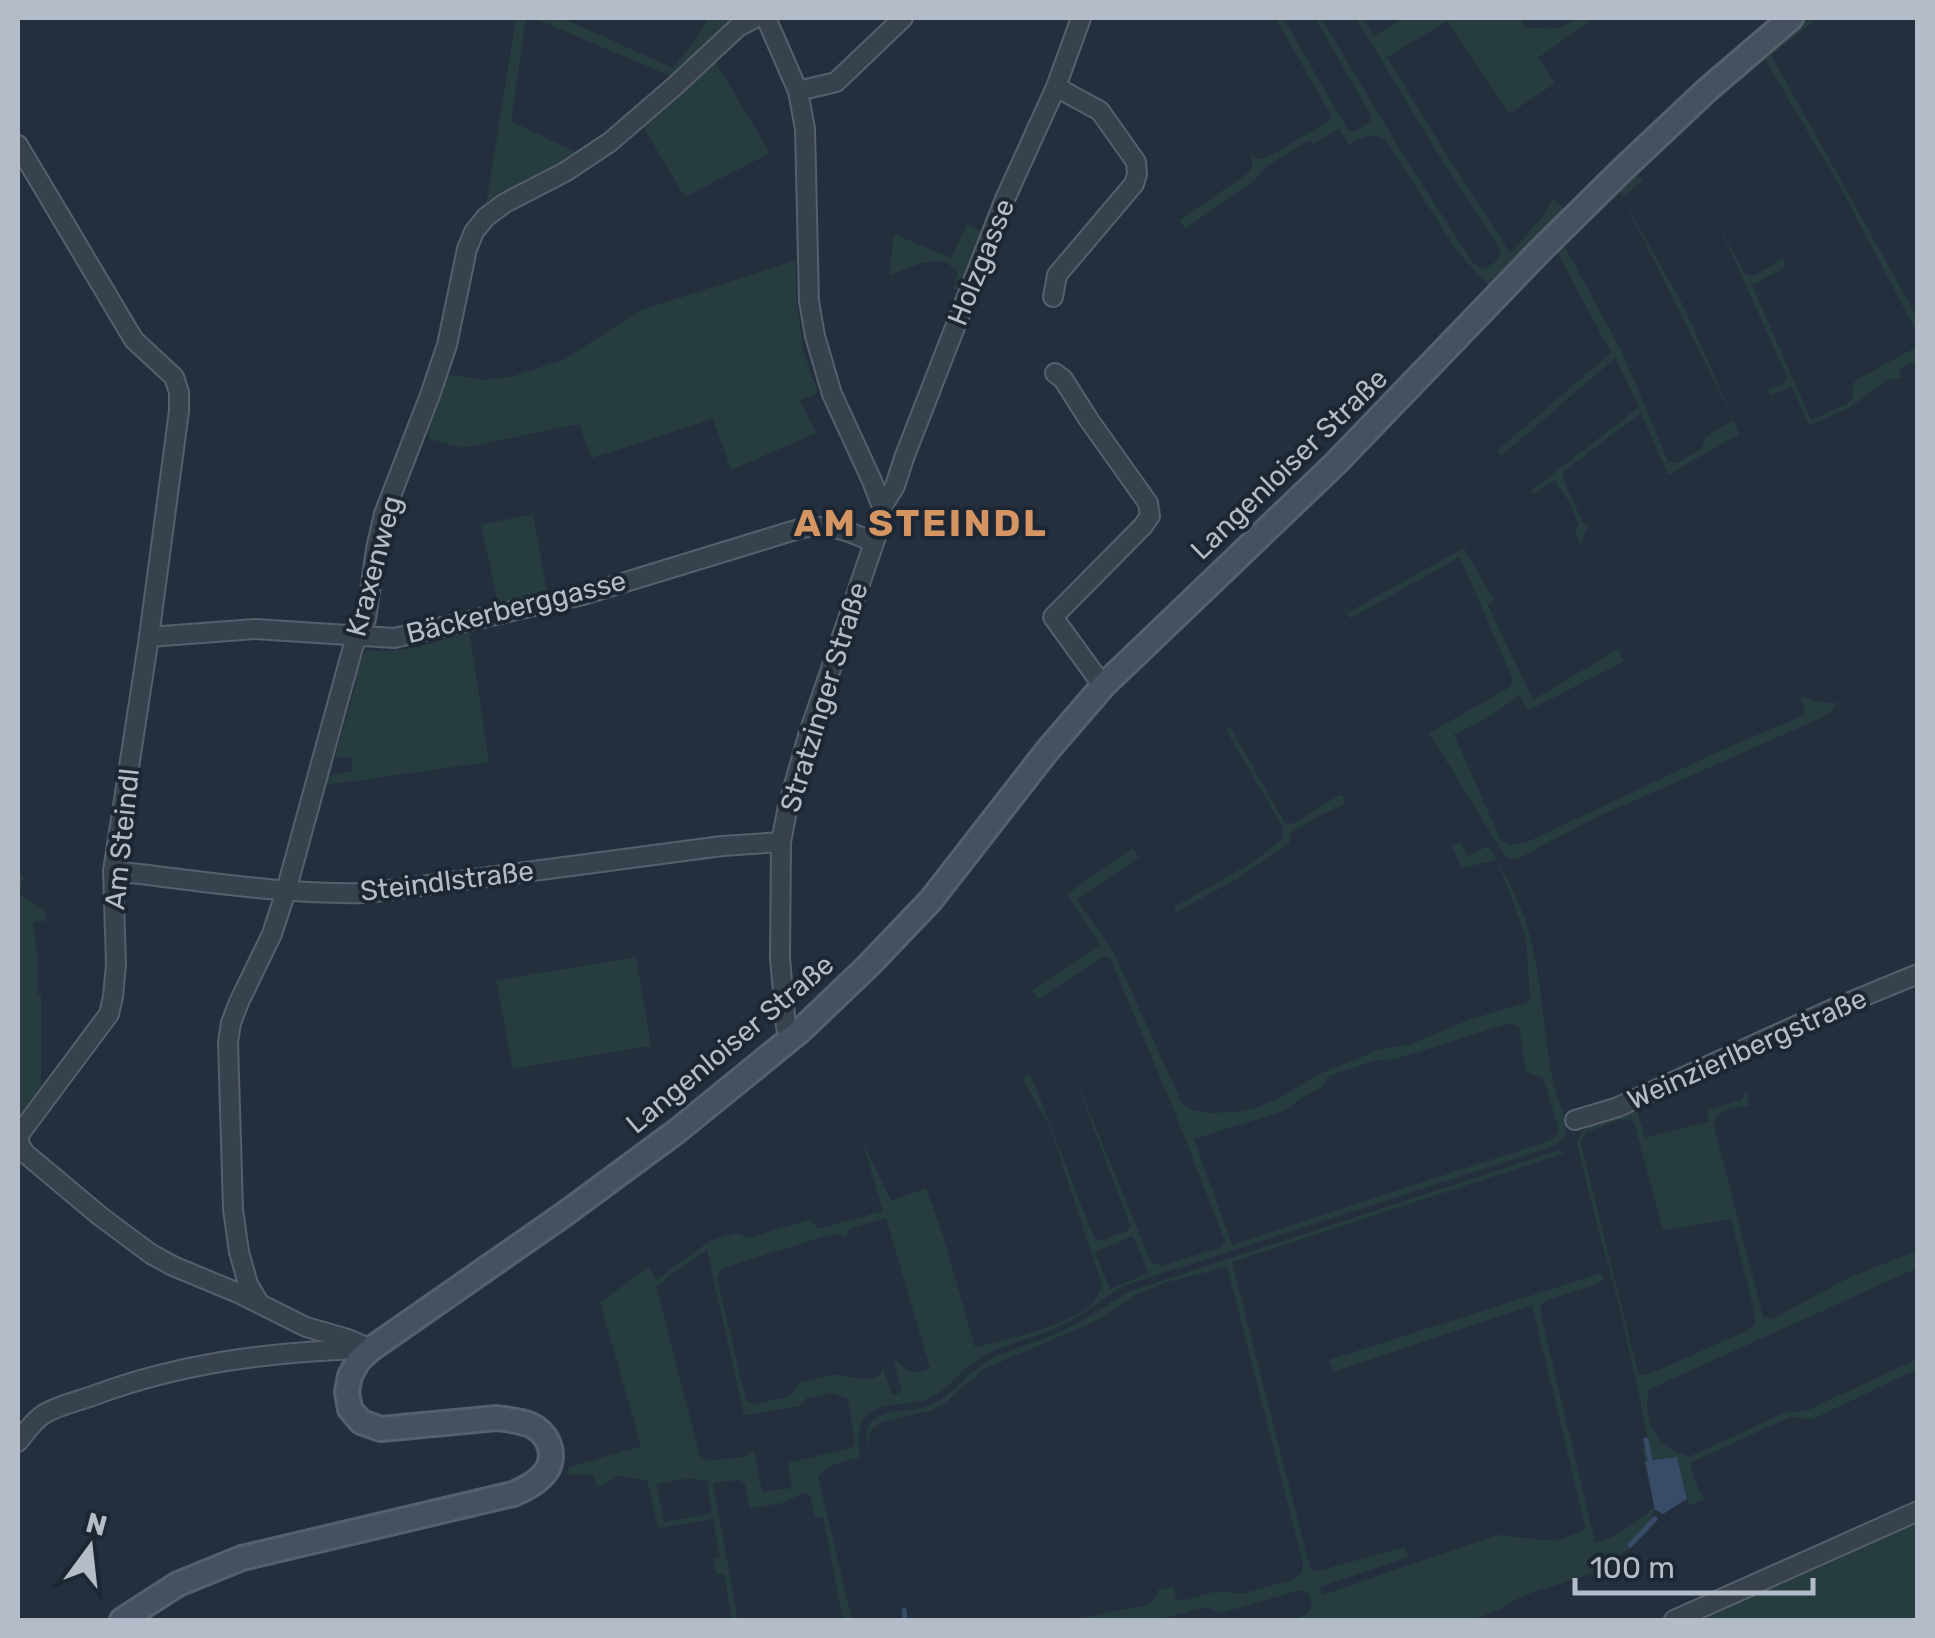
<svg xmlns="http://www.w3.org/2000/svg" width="1935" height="1638" viewBox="0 0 1935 1638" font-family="Rubik,sans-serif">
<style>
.green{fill:#263c3f;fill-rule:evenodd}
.water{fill:#394c67}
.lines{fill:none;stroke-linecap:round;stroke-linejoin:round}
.stream{stroke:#394c67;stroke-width:5}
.street-casing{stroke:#565f6c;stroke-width:22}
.secondary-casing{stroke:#565f6c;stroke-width:28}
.street{stroke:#38414e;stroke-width:18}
.secondary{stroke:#465061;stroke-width:22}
.labels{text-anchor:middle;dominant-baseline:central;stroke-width:8;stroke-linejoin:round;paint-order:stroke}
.street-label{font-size:28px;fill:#b4bcc9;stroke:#1d2633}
.district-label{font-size:38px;font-weight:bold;letter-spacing:2.5px;fill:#d59563;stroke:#1d2633}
</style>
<rect width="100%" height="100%" fill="#242f3e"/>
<g class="green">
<path d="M516 18H526L511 121 579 154 486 205Z"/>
<path d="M533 18H562L673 68 693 43 709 18H740L673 77Z"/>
<path d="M1275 18H1283L1348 130 1354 132 1371 121V116L1315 18H1321L1408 163 1474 264 1482 268C1494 265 1499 261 1500 249L1433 146 1356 18H1362L1374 36 1404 18H1520L1526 27C1538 28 1550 30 1561 27 1576 22 1576 17 1594 18L1538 58 1555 83 1509 114 1447 21 1387 57 1438 141 1510 253 1544 215 1553 198 1564 209 1489 286 1457 251 1385 139C1370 132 1362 137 1349 145L1339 129 1313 144 1310 140 1265 167 1256 179 1185 229 1179 220 1247 174 1252 166 1251 156 1259 159 1269 156 1331 120 1330 113Z"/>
<path d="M1802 18H1818L1771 55 1917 317V333L1836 179 1765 60 1711 104 1673 141 1670 135Z"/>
<path d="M714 60 770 153 685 197 642 125Z"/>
<path d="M1634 169 1643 181 1622 197 1684 307 1734 420 1739 434 1668 475 1641 413 1563 472V479L1583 523 1589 525 1583 535 1582 548 1575 533 1578 523 1569 501 1554 480 1534 494 1531 491 1639 407 1615 358 1501 456 1497 451 1611 353 1557 252 1564 245 1622 352 1668 461 1677 463 1702 448 1706 436 1734 420 1617 187Z"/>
<path d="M967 224 982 232 976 255 962 291 953 288 958 272C940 250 910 267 889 276L894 234 951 258Z"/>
<path d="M1719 226 1744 273 1753 276 1783 259 1785 264 1781 270 1752 285 1811 420 1847 404 1853 398V385L1856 380 1917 347V361L1899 369 1902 378 1887 380 1849 408 1809 426 1792 387 1770 395 1768 390 1783 385 1787 377Z"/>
<path d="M796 260V293L803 351 818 392 800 401 816 433 731 470 713 419 592 458 579 424 462 448 430 439 426 430 446 374 482 380 514 376 565 359 639 311Z"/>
<path d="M533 514 548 597 499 608 481 525Z"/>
<path d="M1464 548 1494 600 1488 605 1533 700 1618 649 1624 661 1528 711 1519 695C1498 712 1479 724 1454 734L1501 841 1511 845 1525 843 1722 750 1802 716 1805 711 1800 696 1818 702 1837 703 1830 713 1819 719 1595 818 1521 857 1513 859 1505 856 1429 733 1510 687 1513 680 1460 557 1351 618 1345 614Z"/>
<path d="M469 629 489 762 320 786 324 777 352 771 351 757 335 758 357 680 351 678 356 663 367 651C392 651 415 650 439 641 450 638 457 631 469 629Z"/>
<path d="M1230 727 1285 823 1292 824 1338 796H1343L1344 805 1323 814 1291 832 1289 844 1235 880 1176 912 1174 907C1204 889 1261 862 1283 837V828L1226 730Z"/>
<path d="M1460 842 1468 856 1488 846C1504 871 1517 895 1526 923 1543 975 1542 1032 1554 1086 1557 1099 1567 1117 1566 1131 1565 1140 1558 1143 1551 1147L1126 1285C1103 1297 1085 1315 1061 1326 1038 1337 1012 1342 989 1353 965 1364 951 1389 927 1399 909 1406 884 1401 868 1414 855 1424 859 1443 860 1457 844 1461 830 1464 818 1476L852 1620H843L823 1517H815L810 1495 803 1493 783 1503 750 1508 745 1483 739 1480 713 1483 738 1620H732L724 1574H716L713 1559 720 1557 713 1519 658 1528 647 1480 619 1476 597 1487 593 1475 567 1474 569 1467 641 1446 600 1302 649 1267 656 1280 710 1241 735 1233 749 1238 811 1219 817 1229 883 1211 862 1140 891 1201 926 1188 941 1229 975 1347C1005 1341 1067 1325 1090 1306 1096 1300 1099 1293 1102 1285L1050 1127 1022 1078 1030 1073 1094 1238 1101 1241 1128 1230 1130 1225 1066 1055 1151 1262 1162 1266 1221 1247 1225 1241 1173 1108 1110 958 1103 957 1038 999 1033 990 1100 945 1067 894 1133 848 1139 857 1077 900 1114 953 1182 1103 1193 1110 1210 1113 1233 1112 1256 1108 1283 1096 1317 1075 1378 1050 1411 1044 1471 1019 1526 1003 1530 997 1526 937 1497 860 1462 868 1452 846ZM1510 1023 1519 1027 1526 1072 1543 1078 1559 1129 1554 1139 1232 1245 1194 1139 1284 1111 1301 1098 1321 1088 1329 1076 1377 1060 1396 1059ZM886 1218 930 1368C913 1377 904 1370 893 1357L902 1392 892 1395 883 1367 880 1375C862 1385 851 1374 833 1375 823 1375 811 1380 801 1382L789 1397 753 1404 746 1400 717 1279 720 1271 726 1267 829 1235 840 1234 846 1238 849 1229ZM1133 1236 1149 1273 1110 1289 1095 1252ZM707 1249 744 1415 800 1406 807 1398 832 1393 848 1399 855 1442 853 1447 788 1463 792 1488 762 1492 754 1450 743 1457 706 1461 700 1456 656 1286ZM691 1478 707 1481 712 1513 664 1522 656 1484Z"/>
<path d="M18 872 24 876 19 893 46 912 45 921 33 922 38 960 37 994 41 995V1089L18 1127Z"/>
<path d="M636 957 651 1046 513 1069 496 980Z"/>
<path d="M1746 1091 1750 1105C1736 1108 1719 1109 1713 1123L1763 1316 1772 1319 1850 1277 1917 1251V1268L1650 1389C1642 1405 1651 1434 1665 1445 1672 1451 1681 1453 1689 1457L1784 1413 1808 1410 1917 1359V1369L1813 1419 1790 1417 1690 1463 1697 1486 1704 1499 1689 1506 1677 1457 1645 1461 1642 1448H1650C1638 1392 1627 1335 1612 1279 1600 1234 1587 1189 1577 1142 1584 1120 1616 1114 1636 1106L1645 1138 1709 1121 1707 1110 1741 1100ZM1623 1119 1634 1122 1663 1231 1731 1219 1755 1314V1325L1744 1332 1647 1375 1638 1373 1580 1141 1587 1132Z"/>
<path d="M1556 1151 1565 1153 1232 1262 1310 1568 1318 1571 1404 1547 1409 1557 1319 1587 1322 1595 1497 1535 1555 1541 1581 1532 1585 1526 1532 1305 1334 1372 1329 1360 1601 1273 1604 1279 1592 1286 1547 1300 1541 1305 1540 1311 1595 1542C1618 1539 1636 1520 1655 1507L1652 1518 1657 1521 1633 1546 1599 1571 1522 1596 1499 1610 1471 1620H1291C1306 1616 1316 1611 1309 1594L1300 1590 1221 1613 1206 1607 1158 1620H1069L1148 1605 1156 1598 1158 1590 1173 1587 1176 1599 1182 1601 1217 1591 1241 1594 1295 1579 1302 1572 1303 1563 1227 1267 1167 1282 1137 1294 1100 1319 984 1369 945 1403 933 1410 882 1422 870 1431 867 1446C865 1435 866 1426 875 1419 890 1409 912 1412 928 1406 952 1397 967 1372 990 1360 1012 1348 1038 1342 1062 1331 1086 1320 1106 1305 1128 1292Z"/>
<path d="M1917 1518V1620H1693Z"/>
</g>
<path class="water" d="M1677 1457 1687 1499 1663 1514 1655 1510 1645 1461Z"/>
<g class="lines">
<g class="stream">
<path d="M1646 1440 1650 1460"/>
<path d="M1630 1545 1655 1519"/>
<path d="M904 1610 905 1620"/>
</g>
<defs>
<g id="street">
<path d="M766 18 798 91 805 129 809 301 815 336 832 394 872 481 882 507 879 528 808 736 788 806 781 842 780 958 786 1027 791 1038"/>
<path d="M798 91 836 82 903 18"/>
<path d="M18 145 134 340 174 377 179 392V411L149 637 113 871 116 964 113 997 109 1014 21 1132C17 1141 19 1146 26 1154L100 1216 151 1254 173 1266 238 1293 306 1327 348 1339 371 1349"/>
<path d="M1053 297 1057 275 1134 184 1137 174 1136 162 1100 111 1056 87"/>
<path d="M1055 373 1063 379 1089 420 1148 503 1150 516 1143 526 1053 617 1103 686"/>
<path d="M882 507 895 486 904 458 1005 199 1056 87 1081 18"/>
<path d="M149 637 255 629 394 638 583 595 802 528C832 524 846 530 873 542"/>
<path d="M113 871C197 880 282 895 367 893L722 846 781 842"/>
<path d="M1575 1120 1618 1107 1828 1011 1918 974"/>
<path d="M259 1303 248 1284 239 1252 233 1209 228 1042 231 1023 239 1002 272 934 286 891 353 647 366 619 376 549 384 514 430 395 447 345 467 249 474 232 486 217 505 203 565 172 610 142 676 85 738 27 755 18"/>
<path d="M18 1442C26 1432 33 1421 44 1414 59 1405 79 1401 95 1395 181 1363 270 1352 361 1349"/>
<path d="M1674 1620 1918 1511"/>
</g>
<path id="secondary" d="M122 1620 178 1584 242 1558 513 1494C532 1486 556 1473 550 1448 548 1440 543 1433 536 1428 526 1421 510 1420 497 1418L381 1429 361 1422 350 1409 347 1392 350 1376 358 1361 371 1349 566 1213 677 1131 800 1031 869 965 931 900 1047 751 1103 686 1336 463 1540 251 1622 170 1707 90 1791 18"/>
</defs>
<use href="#street" class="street-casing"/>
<use href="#secondary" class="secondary-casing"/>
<use href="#street" class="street"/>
<use href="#secondary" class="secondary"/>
</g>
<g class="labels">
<g class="street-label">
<text transform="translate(981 262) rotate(-68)">Holzgasse</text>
<text transform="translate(1289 464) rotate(-44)">Langenloiser Straße</text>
<text transform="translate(374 566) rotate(-75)">Kraxenweg</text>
<text transform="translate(516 607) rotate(-14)">Bäckerberggasse</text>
<text transform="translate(824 697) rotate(-73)">Stratzinger Straße</text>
<text transform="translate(122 839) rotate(-84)">Am Steindl</text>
<text transform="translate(447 881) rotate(-7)">Steindlstraße</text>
<text transform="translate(730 1044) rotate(-40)">Langenloiser Straße</text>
<text transform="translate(1747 1049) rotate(-24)">Weinzierlbergstraße</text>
</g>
<g class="district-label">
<text x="921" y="523">AM STEINDL</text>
</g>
</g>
<rect width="1935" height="1638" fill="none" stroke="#b4bcc9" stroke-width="40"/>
<g transform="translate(90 1548) rotate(15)" stroke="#1d2633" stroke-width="8" paint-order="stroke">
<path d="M0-8L18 38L0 25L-18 38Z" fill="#b4bcc9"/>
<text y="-15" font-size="28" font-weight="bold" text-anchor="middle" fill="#b4bcc9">N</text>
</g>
<path d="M1575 1578v15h238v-15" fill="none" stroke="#b4bcc9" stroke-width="5"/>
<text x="1590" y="1578" font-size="30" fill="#b4bcc9" stroke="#1d2633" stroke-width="8" paint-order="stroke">100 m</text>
</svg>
